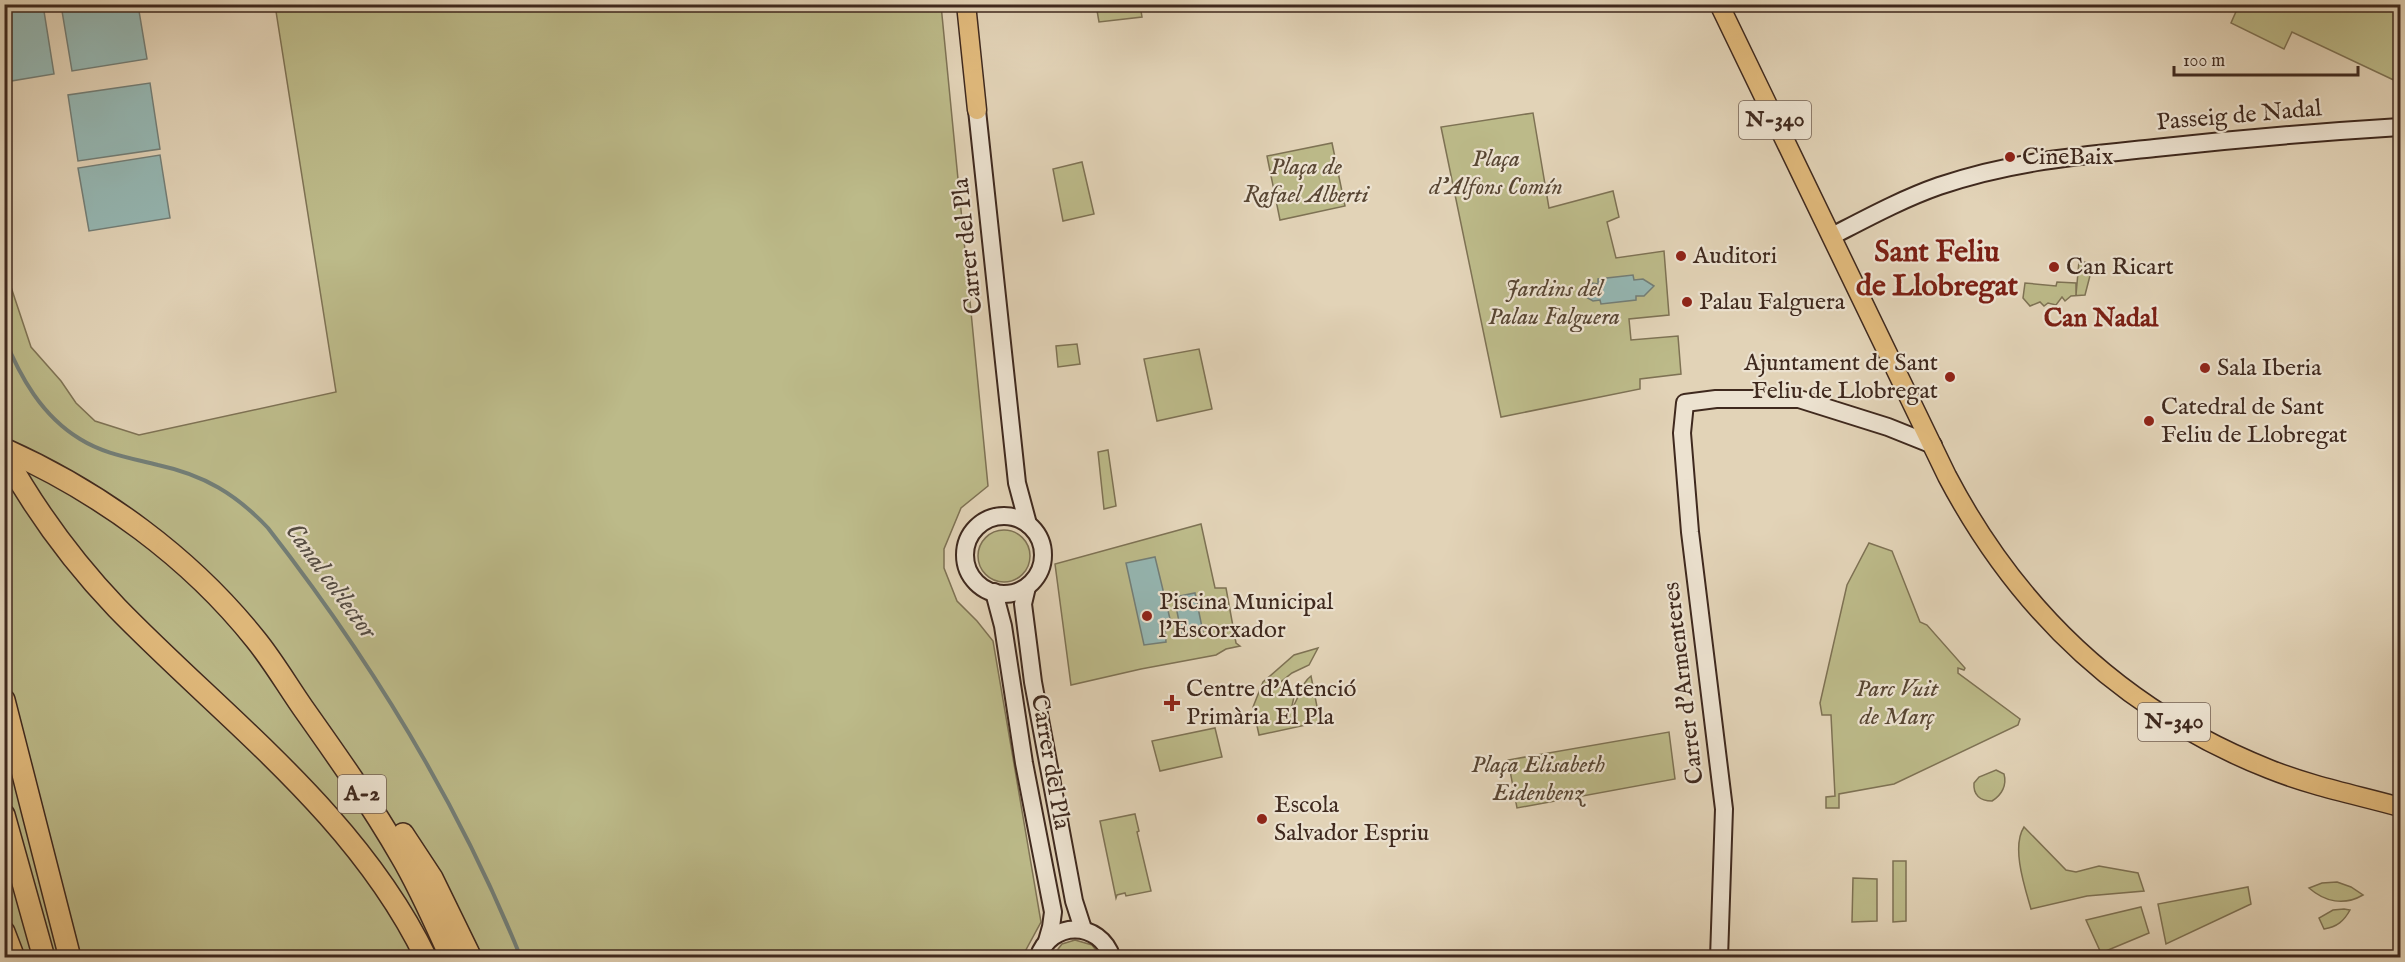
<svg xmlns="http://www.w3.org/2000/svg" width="2405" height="962" viewBox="0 0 2405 962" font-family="'IM FELL English',serif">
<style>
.green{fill:#bcba89;stroke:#7e7254;stroke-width:1.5}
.water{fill:#95b7b3;stroke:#737e77;stroke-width:1.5}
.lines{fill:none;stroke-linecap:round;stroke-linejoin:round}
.stream{stroke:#737e77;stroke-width:4}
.secondary-casing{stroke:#3f291e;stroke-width:20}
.primary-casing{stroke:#3f291e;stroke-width:21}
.highway-casing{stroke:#3f291e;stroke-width:24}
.secondary{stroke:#ece2d0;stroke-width:16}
.primary{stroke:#e1ba7c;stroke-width:18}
.highway{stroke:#e1ba7c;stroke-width:21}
.poi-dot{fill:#8f2418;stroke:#ece2d0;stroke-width:2}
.labels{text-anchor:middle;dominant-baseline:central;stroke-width:4.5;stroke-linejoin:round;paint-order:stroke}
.shield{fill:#ece2d0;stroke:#736053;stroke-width:1.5}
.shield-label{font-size:22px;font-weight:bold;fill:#3f291e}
.street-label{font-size:24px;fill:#3f291e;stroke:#ece2d0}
.poi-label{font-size:24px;fill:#3f291e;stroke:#ece2d0;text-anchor:start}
.park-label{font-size:24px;font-style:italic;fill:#584633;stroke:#ece2d0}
.neighbourhood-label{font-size:26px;font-weight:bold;fill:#7a1f14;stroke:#ece2d0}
.water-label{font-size:26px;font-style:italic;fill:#544c43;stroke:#ece2d0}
.district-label{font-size:30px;font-weight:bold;fill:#7a1f14;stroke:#ece2d0}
</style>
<rect width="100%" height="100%" fill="#e2d3b7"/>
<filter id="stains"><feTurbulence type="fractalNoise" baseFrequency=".00333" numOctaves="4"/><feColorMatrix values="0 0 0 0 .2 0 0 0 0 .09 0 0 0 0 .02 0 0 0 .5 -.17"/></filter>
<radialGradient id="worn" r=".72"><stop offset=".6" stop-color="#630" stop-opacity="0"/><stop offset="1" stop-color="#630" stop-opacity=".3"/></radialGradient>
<g class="green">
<path d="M275 5H941L988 486 961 508 944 549V568L957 601 977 621 993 641 1041 922 1022 957H5L4 266 31 347 61 381 76 403 95 421 139 435 336 392Z"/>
<path d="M1096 5H1140L1142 17 1099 22Z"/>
<path d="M2234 5H2400V83L2292 32 2284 49 2231 23 2238 7Z"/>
<path d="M1533 113 1549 208 1613 191 1619 217 1607 222 1616 258 1664 251 1669 315 1629 319 1631 340 1678 336 1681 374 1640 379V389L1501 417 1441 127Z"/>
<path d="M1332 143 1345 206 1280 220 1267 156Z"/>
<path d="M1082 162 1094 214 1063 221 1053 169Z"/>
<path d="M2079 261 2093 264 2085 295 2071 296 2065 301 2062 297 2056 305 2048 303 2044 306 2040 302 2030 306 2023 298 2025 283 2056 286 2057 282 2076 283V295Z"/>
<path d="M1077 344 1080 364 1058 367 1056 346Z"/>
<path d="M1199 349 1212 409 1157 421 1144 359Z"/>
<path d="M1108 450 1116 506 1104 509 1098 452Z"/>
<path d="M1201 524 1215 588H1226L1236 643 1240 646 1226 649 1216 655 1141 669 1071 685 1055 564Z"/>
<circle cx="1004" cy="556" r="26"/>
<path d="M1869 543 1892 551 1920 622 1927 625 1965 668 1964 670 1958 668V673L2020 719 2018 725 1894 784 1839 794V808H1826V797L1835 796 1831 715H1822L1820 703 1847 585Z"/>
<path d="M1318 648 1309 665 1292 673 1277 685 1294 697 1291 710C1299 699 1301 683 1311 676L1320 722 1259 735 1253 707 1263 682 1294 655Z"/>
<path d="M1215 728 1222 757 1160 771 1152 741Z"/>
<path d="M1669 732 1675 779 1517 808 1508 760Z"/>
<path d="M1996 770 2004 774C2007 785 2002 795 1992 801 1980 801 1973 795 1974 783L1979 777Z"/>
<path d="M1135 814 1139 831 1137 832 1151 891 1126 896 1125 893 1117 895 1116 898 1100 821Z"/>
<path d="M2024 827 2066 870 2076 872 2099 866 2138 873 2144 891 2087 896 2031 909C2025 888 2011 847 2024 827Z"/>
<path d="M1893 861H1906V921L1893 922Z"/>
<path d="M1853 878 1877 879V921L1852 922Z"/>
<path d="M2337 882 2351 887 2363 895C2344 906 2325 902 2309 888L2322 883Z"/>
<path d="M2248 887 2251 904 2166 944 2158 904Z"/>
<path d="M2141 907 2149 933 2101 953 2086 920Z"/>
<path d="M2344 909 2350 910C2344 921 2337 927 2324 929L2319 918 2333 910Z"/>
<path d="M1075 940 1092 945 1101 957H1052L1062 944Z"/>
</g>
<g class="water">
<path d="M5 4 43 5 54 74 5 82Z"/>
<path d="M61 5H138L147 59 72 71Z"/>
<path d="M150 83 160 149 78 161 68 95Z"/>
<path d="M160 155 170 218 89 231 78 168Z"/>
<path d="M1633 275 1634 280 1643 279 1654 286 1644 296H1636V300L1601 304 1600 300 1593 301 1586 297 1587 287 1592 283 1598 284V279Z"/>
<path d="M1155 557 1171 623 1165 627 1166 642 1144 645 1126 563Z"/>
<path d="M1195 593 1203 632 1182 636 1174 597Z"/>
</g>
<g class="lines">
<path class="stream" d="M4 337C20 377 42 416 80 439 104 454 131 458 158 465 204 475 236 494 268 528 370 659 459 804 521 958"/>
<defs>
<g id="secondary">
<path d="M977 110 1017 483 1028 524"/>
<path d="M1832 236C1867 218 1902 199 1939 186 2012 161 2079 156 2155 148 2237 139 2318 132 2400 127"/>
<circle cx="1004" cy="555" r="39"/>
<path d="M1027 587 1023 604 1033 682 1074 901 1083 929"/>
<path d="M994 592 1003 626 1024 763 1053 912 1051 927 1047 941"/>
<path d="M1038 958C1050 920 1100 920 1112 958"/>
<path d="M1719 958 1724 809 1690 532 1682 433 1685 403 1716 399H1799L1888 427 1933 445"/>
</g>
<g id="primary">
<path d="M966 4 977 110"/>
<path d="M1719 4 1947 476C2019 613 2125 712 2269 769 2311 786 2357 795 2400 807"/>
</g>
<g id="highway">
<path d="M4 449C100 492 190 557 256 640 273 661 287 685 303 708 337 756 371 804 401 856 420 888 435 923 451 958"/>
<path d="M4 454C35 510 73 562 117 608 225 719 357 815 426 958"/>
<path d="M4 700 70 958"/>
<path d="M4 815 44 958"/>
<path d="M403 834 432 878 471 958"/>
<path d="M4 932 14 958"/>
</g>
</defs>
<use href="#secondary" class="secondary-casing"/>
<use href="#primary" class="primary-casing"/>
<use href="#highway" class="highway-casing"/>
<use href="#secondary" class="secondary"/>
<use href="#primary" class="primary"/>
<use href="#highway" class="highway"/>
</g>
<g class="poi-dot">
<circle cx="2010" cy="157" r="6"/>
<circle cx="1681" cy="256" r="6"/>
<circle cx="2054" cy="267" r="6"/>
<circle cx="1687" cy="302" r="6"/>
<circle cx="2205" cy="368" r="6"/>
<circle cx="1950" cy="377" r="6"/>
<circle cx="2149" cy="421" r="6"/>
<circle cx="1147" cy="616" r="6"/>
<path d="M1169 694h6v6h6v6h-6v6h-6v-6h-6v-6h6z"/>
<circle cx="1262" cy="819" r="6"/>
</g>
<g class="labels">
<g class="shield">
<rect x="1739" y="101" width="72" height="38" rx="4.5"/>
<rect x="2138" y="703" width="72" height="38" rx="4.5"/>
<rect x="338" y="775" width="48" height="38" rx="4.5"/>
</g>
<g class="shield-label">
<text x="1775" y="120">N-340</text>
<text x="2174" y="722">N-340</text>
<text x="362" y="794">A-2</text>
</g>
<g class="street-label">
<text transform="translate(2239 116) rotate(-5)">Passeig de Nadal</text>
<text transform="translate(968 246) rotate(-96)">Carrer del Pla</text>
<text transform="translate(1684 683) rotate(-97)">Carrer d'Armenteres</text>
<text transform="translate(1050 762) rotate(80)">Carrer del Pla</text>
</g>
<g class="poi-label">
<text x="2022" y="157">CineBaix</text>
<text x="1693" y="256">Auditori</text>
<text x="2066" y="267">Can Ricart</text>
<text x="1699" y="302">Palau Falguera</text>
<text x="1938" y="363" text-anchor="end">Ajuntament de Sant<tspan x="1938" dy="28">Feliu de Llobregat</tspan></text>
<text x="2217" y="368">Sala Iberia</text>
<text x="2161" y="407">Catedral de Sant<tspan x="2161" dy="28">Feliu de Llobregat</tspan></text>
<text x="1159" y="602">Piscina Municipal<tspan x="1159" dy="28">l'Escorxador</tspan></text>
<text x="1186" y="689">Centre d'Atenció<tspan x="1186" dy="28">Primària El Pla</tspan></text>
<text x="1274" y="805">Escola<tspan x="1274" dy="28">Salvador Espriu</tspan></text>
</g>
<g class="park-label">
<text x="1496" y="159">Plaça<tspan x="1496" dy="28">d'Alfons Comín</tspan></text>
<text x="1306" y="167">Plaça de<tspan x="1306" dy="28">Rafael Alberti</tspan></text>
<text x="1554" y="289">Jardins del<tspan x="1554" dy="28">Palau Falguera</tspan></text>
<text x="1897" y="689">Parc Vuit<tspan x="1897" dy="28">de Març</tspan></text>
<text x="1538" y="765">Plaça Elisabeth<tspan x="1538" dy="28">Eidenbenz</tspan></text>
</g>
<g class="neighbourhood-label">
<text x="2101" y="318">Can Nadal</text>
</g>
<g class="water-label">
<text transform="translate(331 581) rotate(54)">Canal col·lector</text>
</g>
<g class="district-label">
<text x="1937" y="253">Sant Feliu<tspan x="1937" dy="34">de Llobregat</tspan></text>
</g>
</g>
<rect width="2405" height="962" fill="none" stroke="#e2d3b7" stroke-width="24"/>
<rect x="6" y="6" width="2393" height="950" fill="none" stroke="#3f291e" stroke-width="3"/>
<rect x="12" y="12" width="2381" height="938" fill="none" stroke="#3f291e" stroke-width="1.5"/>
<path d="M2174 66v9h184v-9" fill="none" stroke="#3f291e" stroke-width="3"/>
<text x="2183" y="66" font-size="18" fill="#3f291e" stroke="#ece2d0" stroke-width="4.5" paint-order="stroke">100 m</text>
<rect width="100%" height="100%" filter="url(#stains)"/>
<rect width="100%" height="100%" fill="url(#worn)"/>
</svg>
